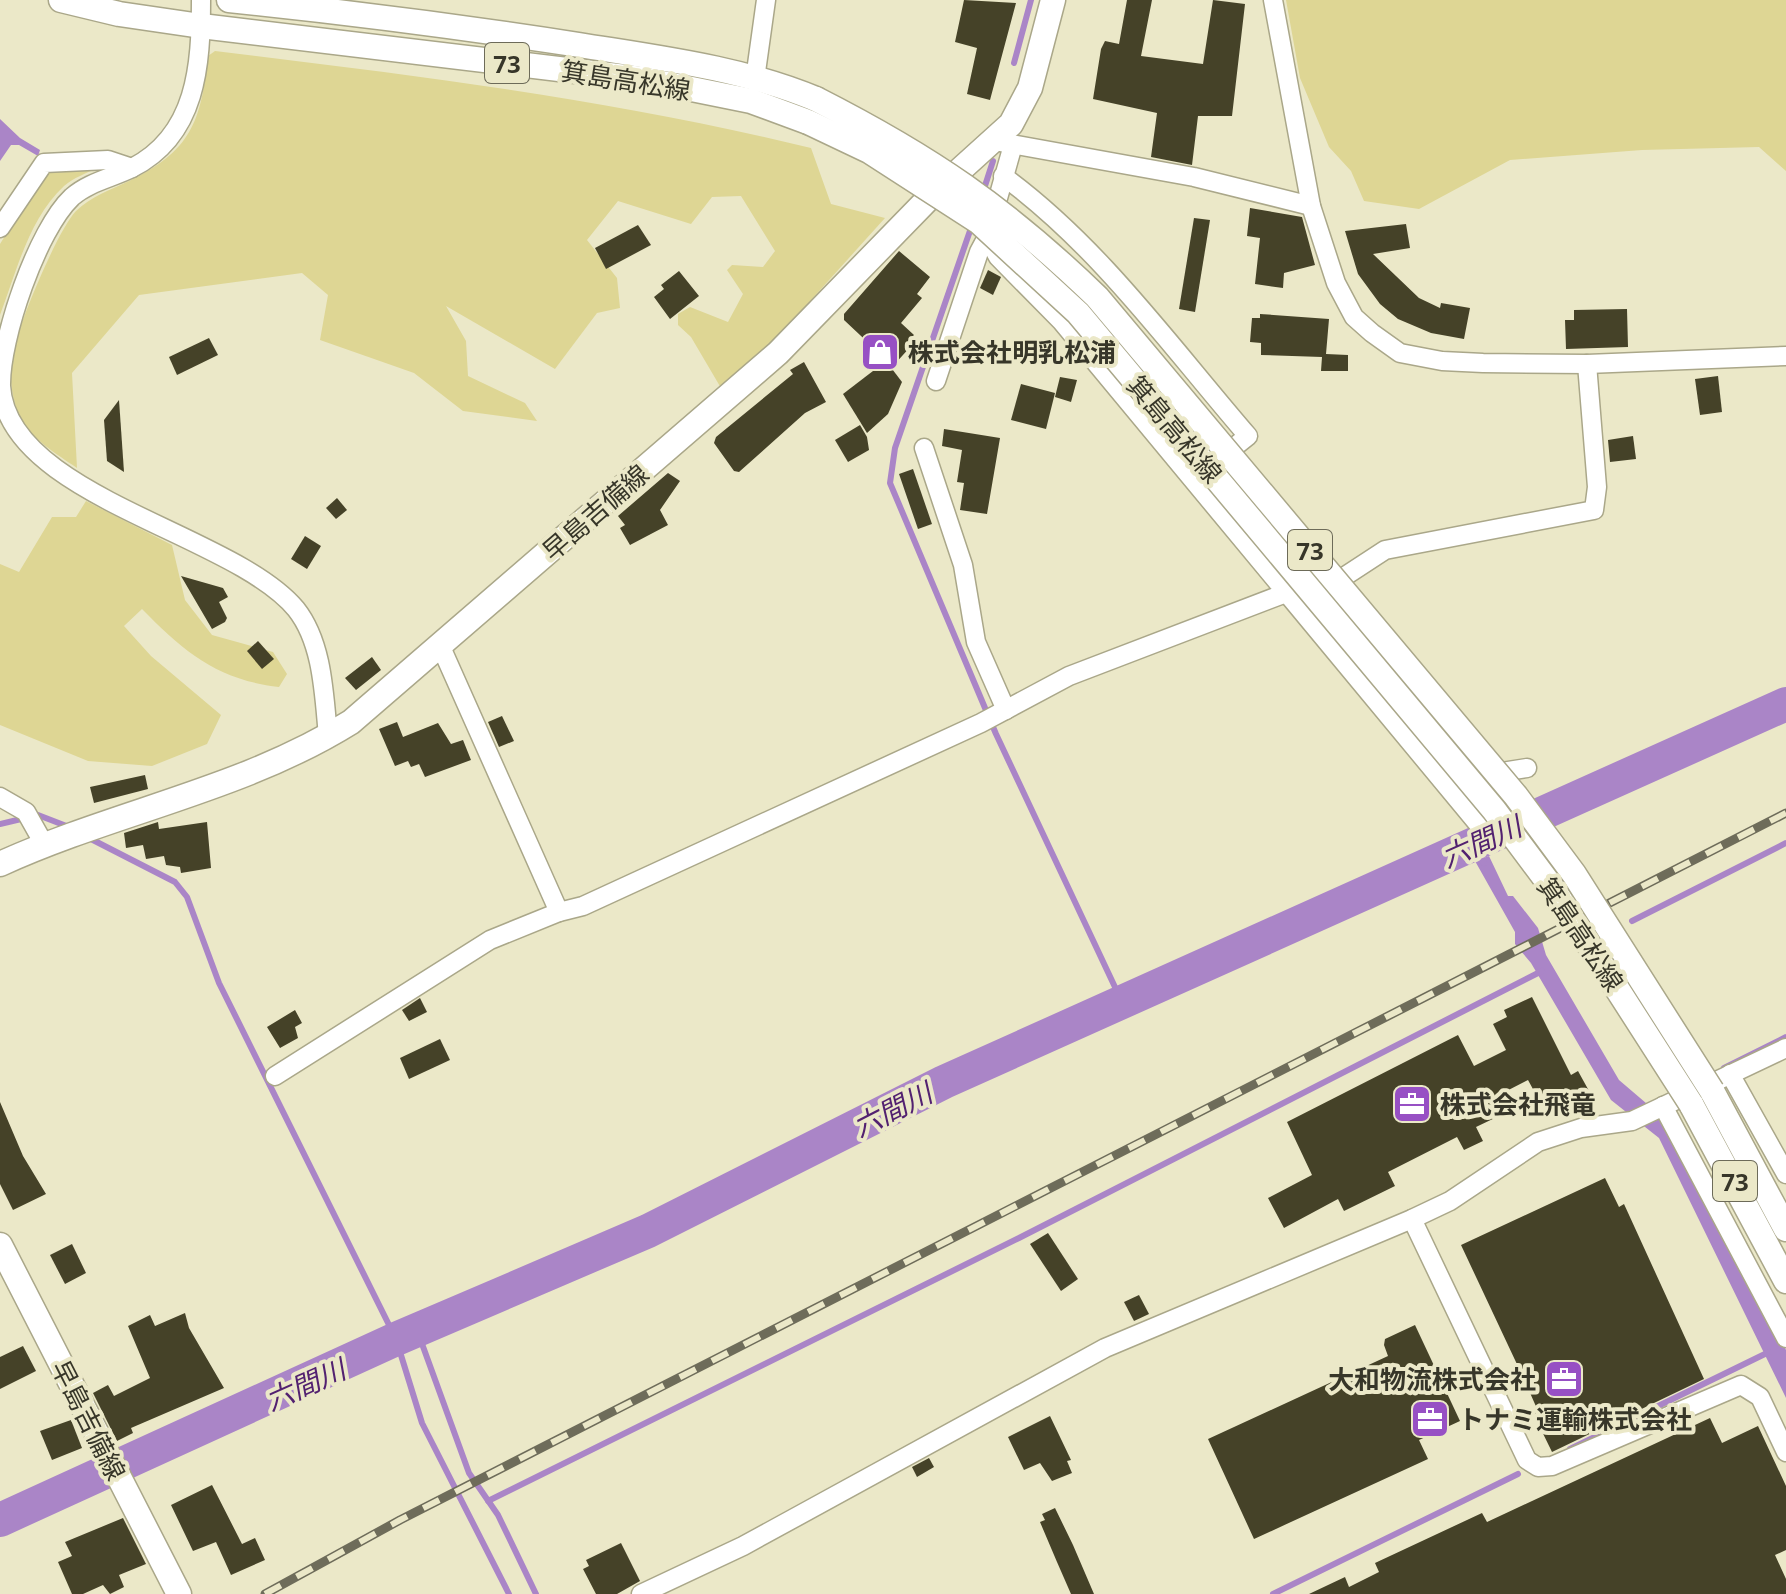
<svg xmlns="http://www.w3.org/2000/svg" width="1786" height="1594" viewBox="0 0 1786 1594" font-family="'Open Sans','Noto Sans JP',sans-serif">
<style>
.green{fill:#ded694}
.water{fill:#aa85c7}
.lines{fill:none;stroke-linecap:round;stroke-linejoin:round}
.stream{stroke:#aa85c7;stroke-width:6}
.river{stroke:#aa85c7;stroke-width:34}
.building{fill:#454228}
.minor-casing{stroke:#aaa789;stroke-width:21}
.major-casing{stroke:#aaa789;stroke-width:27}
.minor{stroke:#fff;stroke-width:18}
.major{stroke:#fff;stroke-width:24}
.rail-casing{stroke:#6e6c5a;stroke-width:9}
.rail{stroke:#ebe8c8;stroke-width:6;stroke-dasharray:18;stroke-linecap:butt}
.major-bridge-casing{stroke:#aaa789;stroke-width:27;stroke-linecap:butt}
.major-bridge{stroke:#fff;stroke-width:24}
.labels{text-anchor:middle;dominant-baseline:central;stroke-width:8;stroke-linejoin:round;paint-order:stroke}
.shield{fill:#ebe8c8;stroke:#6d6b59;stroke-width:2}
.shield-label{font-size:24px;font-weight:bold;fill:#373629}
.street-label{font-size:26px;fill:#373629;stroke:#ebe8c8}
.poi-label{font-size:26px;font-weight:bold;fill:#373629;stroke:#ebe8c8;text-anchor:start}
.water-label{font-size:28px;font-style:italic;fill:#522170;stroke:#ebe8c8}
</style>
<rect width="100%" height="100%" fill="#ebe8c8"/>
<g class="green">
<path d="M1286 0H1786V171L1759 147 1642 150 1510 160 1419 209 1364 201 1351 171 1329 147 1300 78Z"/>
<path d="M215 51C414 75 615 100 811 148L831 204 885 218 766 350 721 388 691 337 678 325V314L690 307 728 322 743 294 727 270 732 265 763 267 775 251 741 196 712 197 691 224 618 201 587 240 617 278 620 308 597 313 555 369 446 306 466 341 468 376 525 403 537 421 463 411 414 373 320 340 328 295 302 273 139 295 72 373 77 468C57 454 29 438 19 415 12 399 8 372 12 355 17 328 58 229 76 211 92 196 110 190 129 181 191 151 201 122 208 56Z"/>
<path d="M97 168C87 173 73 178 64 186 29 218 16 273 0 315V244L44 173Z"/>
<path d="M86 501 172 545 185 600 212 635 273 652 287 674 279 687C218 680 184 652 142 609L124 626 151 656 221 715 207 744 152 766 88 761 0 725V564L19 572 52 517H76Z"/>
</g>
<g class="water">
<path d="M0 119 20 138 40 150 38 156 19 145H11L0 161Z"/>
<path d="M1489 856 1508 896H1513L1538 928 1546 955 1619 1080 1660 1115 1786 1350V1398L1659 1138 1611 1100 1531 963 1515 944V932L1475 861Z"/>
</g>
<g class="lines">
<g class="stream">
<path d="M1014 63 1031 0"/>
<path d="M983 192 993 161"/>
<path d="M972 225 895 448 890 483 996 734 1122 1002"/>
<path d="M0 824 38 815 69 827"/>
<path d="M89 838 175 882 187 897 219 983 396 1339 422 1423 509 1594"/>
<path d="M1474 844 1484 863"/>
<path d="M1632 921 1786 843"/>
<path d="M1724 1068 1786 1037"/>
<path d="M417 1330 469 1473 498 1515 536 1594"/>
<path d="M1570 1449 1769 1352"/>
<path d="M488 1501 1019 1238 1542 971"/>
<path d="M1273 1594 1518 1474"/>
</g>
<path class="river" d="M0 1520 396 1339 648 1231 944 1082 1786 704"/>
</g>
<g class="building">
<path d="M964 0 1016 3 990 100 967 94 977 48 955 42Z"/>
<path d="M1127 0H1152L1141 56 1203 64 1213 0 1245 4 1232 116H1198L1192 165 1151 157 1157 113 1093 99 1101 49 1105 41 1119 44Z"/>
<path d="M1250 208 1302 217 1315 265 1284 273 1283 288 1255 284 1260 238 1247 236Z"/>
<path d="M1194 218 1210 220 1195 312 1179 309Z"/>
<path d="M1406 224 1410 248 1373 254 1419 298 1440 308 1441 303 1470 308 1464 339 1431 333 1398 319 1380 304 1358 274 1345 231Z"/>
<path d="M638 225 651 245 606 269 595 248Z"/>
<path d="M899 251 930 277 917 294 922 298 901 323 914 335 908 341 912 345 893 366 844 320V314Z"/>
<path d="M988 270 1001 277 993 295 980 288Z"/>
<path d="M679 271 699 296 670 319 654 297 664 289 661 285Z"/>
<path d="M1627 309 1628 347 1566 349 1565 320H1574V310Z"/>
<path d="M1260 314 1329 319 1326 354 1348 355V371H1321L1322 357 1261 355V343L1250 342 1252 318H1260Z"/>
<path d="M209 338 218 355 177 375 169 357Z"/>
<path d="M886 361 902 382 888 414 867 433 843 394Z"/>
<path d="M804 362 826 402 805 413 739 472 734 471 714 443 716 437 793 374 790 370Z"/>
<path d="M1718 376 1722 412 1700 415 1695 379Z"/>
<path d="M1060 377 1077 380 1071 402 1055 397Z"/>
<path d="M1021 384 1055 393 1046 429 1011 420Z"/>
<path d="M119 400 124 472 107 461 104 420Z"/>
<path d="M860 425 867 437 869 450 848 462 835 440Z"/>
<path d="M944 429 1000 438 987 514 960 510 964 483 957 482 962 450 942 446Z"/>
<path d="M1633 436 1636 459 1610 462 1608 440Z"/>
<path d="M913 469 932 524 918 529 899 474Z"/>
<path d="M668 473 680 481 660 510 668 525 630 545 620 528 625 525 618 516Z"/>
<path d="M337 498 347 510 336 519 326 508Z"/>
<path d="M305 536 321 546 307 569 291 559Z"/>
<path d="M181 576 223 588 228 597 219 602 227 618 225 622 212 629Z"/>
<path d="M258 641 274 659 262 669 247 651Z"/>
<path d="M372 657 381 670 356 690 345 678Z"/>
<path d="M502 716 514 741 499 747 488 722Z"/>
<path d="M397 722 403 737 438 723 451 744 463 740 471 760 425 777 419 764 411 767 408 761 395 766 379 729Z"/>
<path d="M145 775 148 789 94 803 90 787Z"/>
<path d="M158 822 159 829 207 822 211 868 181 873 180 867 166 865 164 856 146 859 143 845 126 848 124 833Z"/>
<path d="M1532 997 1571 1075 1578 1071 1594 1100 1567 1115 1565 1112 1554 1118 1540 1088 1534 1091 1528 1080 1491 1099 1499 1116 1476 1127 1483 1141 1464 1150 1457 1137 1388 1172 1395 1186 1344 1211 1338 1199 1284 1228 1268 1198 1312 1175 1287 1122 1458 1035 1474 1066 1506 1050 1493 1024 1507 1017 1504 1010Z"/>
<path d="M420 998 427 1012 409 1021 402 1010Z"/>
<path d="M295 1010 302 1023 295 1027 298 1038 280 1048 267 1027Z"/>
<path d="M440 1039 450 1060 409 1079 400 1058Z"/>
<path d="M0 1102 23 1156 46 1194 13 1210 0 1184Z"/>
<path d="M1605 1178 1619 1207 1624 1204 1704 1379 1552 1452 1533 1413 1538 1411 1523 1377 1461 1245Z"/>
<path d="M1048 1233 1078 1279 1061 1291 1030 1244Z"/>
<path d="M72 1244 86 1273 65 1284 50 1255Z"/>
<path d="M1139 1295 1149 1314 1134 1321 1124 1302Z"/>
<path d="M185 1313 189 1328 224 1388 131 1428 133 1433 117 1441 93 1393 108 1385 114 1396 150 1378 128 1326 150 1315 155 1326Z"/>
<path d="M1415 1325 1460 1421 1419 1440 1428 1459 1254 1539 1208 1439 1388 1356 1384 1345 1385 1339Z"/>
<path d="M23 1346 36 1371 0 1389V1357Z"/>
<path d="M1050 1416 1071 1460 1067 1461 1072 1473 1052 1481 1040 1463 1024 1470 1008 1437Z"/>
<path d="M1710 1418 1722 1443 1758 1426 1786 1486V1550L1775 1555 1786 1579V1594H1309L1345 1577 1349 1587 1379 1572 1375 1563 1482 1513 1487 1522Z"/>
<path d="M71 1420 82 1448 52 1460 40 1431Z"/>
<path d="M929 1458 934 1467 917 1477 912 1467Z"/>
<path d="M212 1485 242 1544 255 1538 265 1560 231 1575 216 1542 193 1551 171 1505Z"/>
<path d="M1055 1508 1073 1545 1094 1594H1071L1057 1562 1040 1522 1045 1520 1042 1514Z"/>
<path d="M123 1518 146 1564 119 1575 124 1587 110 1594 103 1585 83 1594H72L58 1562 72 1556 65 1542Z"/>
<path d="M621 1543 640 1581 617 1594H596L583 1569 589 1566 586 1560Z"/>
</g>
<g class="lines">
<defs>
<g id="minor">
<path d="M201 0C201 65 197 135 132 168 112 178 89 182 72 197 37 230 0 339 1 386 7 496 233 533 296 609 323 643 324 695 328 736"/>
<path d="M1273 0 1311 206 1336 283 1354 317 1372 333 1400 353 1442 361 1483 363 1587 364 1786 356"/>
<path d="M755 79 766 0"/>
<path d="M1000 142 1194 177 1311 206"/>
<path d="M1013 145 987 237 998 257 1062 322 1478 824"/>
<path d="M1003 176C1099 246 1171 347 1248 436L1218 460"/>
<path d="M0 228 44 163 108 160 132 168"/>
<path d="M936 381 979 252 987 237"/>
<path d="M924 448 963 565 976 642 1006 710"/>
<path d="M441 647 559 912 583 906 981 723 1069 676 1286 593 1333 584 1385 550 1594 510 1597 487 1587 364"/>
<path d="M1457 779 1527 768"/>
<path d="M0 797 26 812 44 844"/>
<path d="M1730 1074 1786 1174"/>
<path d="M275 1076 490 940 559 912"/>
<path d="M1663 1106 1786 1338"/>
<path d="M1412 1219 1527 1460 1538 1467 1552 1466 1741 1385 1760 1397 1786 1452"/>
<path d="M641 1594 743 1546 1105 1348 1412 1219 1450 1201 1538 1142 1581 1128 1632 1121 1786 1048"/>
</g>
<g id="major">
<path d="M61 0 119 14 201 26 642 79 751 101 808 122"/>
<path d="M229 0C346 12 463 27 579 45 659 58 742 68 816 99"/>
<path d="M0 864C116 811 242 790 351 722L778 353 928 199 1011 124 1030 88 1053 0"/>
<path d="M1712 1091 1786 1229"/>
<path d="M1691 1104 1786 1281"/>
<path d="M0 1245 179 1594"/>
</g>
</defs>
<use href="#minor" class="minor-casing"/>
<use href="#major" class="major-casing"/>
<use href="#minor" class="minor"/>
<use href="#major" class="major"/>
<defs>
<path id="rail" d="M265 1594 400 1520 1786 813"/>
</defs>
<use href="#rail" class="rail-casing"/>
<use href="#rail" class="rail"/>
<defs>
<g id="major-bridge">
<path d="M816 99C930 157 1005 208 1097 297L1516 796 1574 874 1712 1091"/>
<path d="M808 122 869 151 979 222 1078 313 1494 810 1553 889 1691 1104"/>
</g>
</defs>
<use href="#major-bridge" class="major-bridge-casing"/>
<use href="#major-bridge" class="major-bridge"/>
</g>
<defs>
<symbol id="shop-square" viewBox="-11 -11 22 22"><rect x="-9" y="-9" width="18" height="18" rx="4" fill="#9750c4" stroke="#ebe8c8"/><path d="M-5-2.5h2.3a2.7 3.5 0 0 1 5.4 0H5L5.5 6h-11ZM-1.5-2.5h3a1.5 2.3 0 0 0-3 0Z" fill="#fff"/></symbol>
<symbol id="office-square" viewBox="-11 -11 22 22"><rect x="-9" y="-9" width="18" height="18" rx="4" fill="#9750c4" stroke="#ebe8c8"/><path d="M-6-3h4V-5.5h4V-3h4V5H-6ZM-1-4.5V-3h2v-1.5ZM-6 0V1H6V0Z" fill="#fff"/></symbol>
</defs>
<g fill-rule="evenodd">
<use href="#shop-square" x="858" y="330" width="44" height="44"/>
<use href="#office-square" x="1390" y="1082" width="44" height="44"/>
<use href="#office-square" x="1542" y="1357" width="44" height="44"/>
<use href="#office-square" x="1408" y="1397" width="44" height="44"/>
</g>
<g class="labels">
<g class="shield">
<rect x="485" y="43" width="44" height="40" rx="6"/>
<rect x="1288" y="530" width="44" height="40" rx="6"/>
<rect x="1713" y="1161" width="44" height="40" rx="6"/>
</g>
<g class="shield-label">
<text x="507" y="63">73</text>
<text x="1310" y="550">73</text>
<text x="1735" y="1181">73</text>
</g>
<g class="street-label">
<text transform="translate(626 80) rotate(9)">箕島高松線</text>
<text transform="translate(1175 429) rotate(50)">箕島高松線</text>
<text transform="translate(595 512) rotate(-41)">早島吉備線</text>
<text transform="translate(1581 934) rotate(56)">箕島高松線</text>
<text transform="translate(89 1420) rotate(63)">早島吉備線</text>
</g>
<g class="poi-label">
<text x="908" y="352">株式会社明乳松浦</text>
<text x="1440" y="1104">株式会社飛竜</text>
<text x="1536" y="1379" text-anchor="end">大和物流株式会社</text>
<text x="1458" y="1419">トナミ運輸株式会社</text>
</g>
<g class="water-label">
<text transform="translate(1481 841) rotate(-24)">六間川</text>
<text transform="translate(892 1109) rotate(-27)">六間川</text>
<text transform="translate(305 1384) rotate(-24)">六間川</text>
</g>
</g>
</svg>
